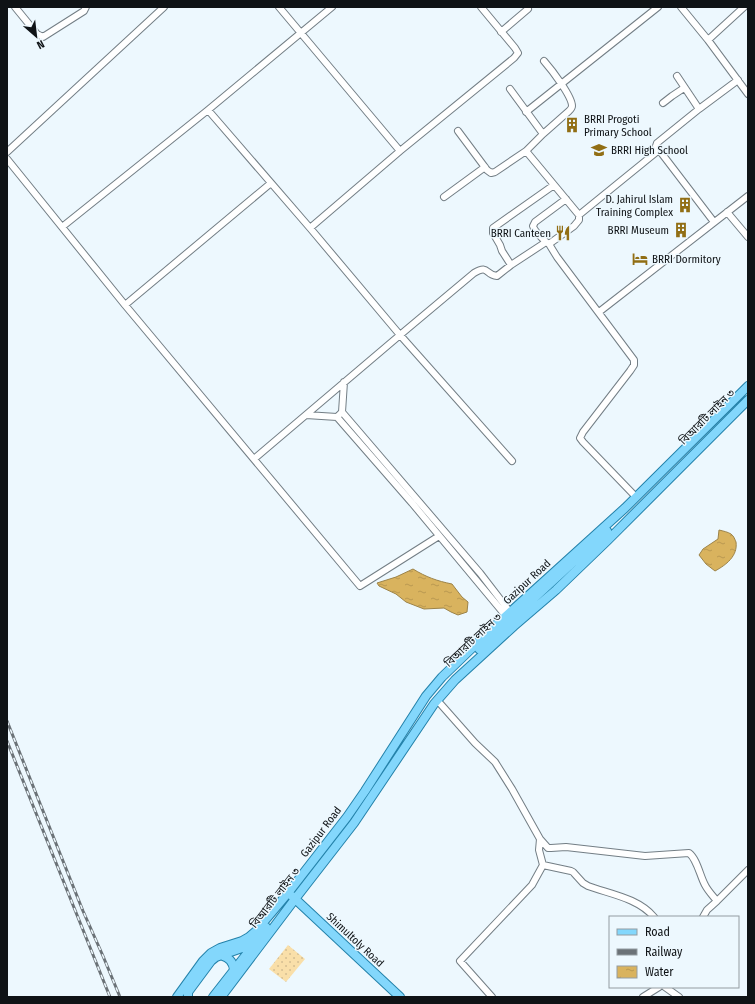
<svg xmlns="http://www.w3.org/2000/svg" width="755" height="1004" viewBox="0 0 755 1004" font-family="'Fira Sans Condensed','Noto Sans Bengali',sans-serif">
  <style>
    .park { fill: url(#park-dots) }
    .water { fill: url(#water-ripples); stroke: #9c8348 }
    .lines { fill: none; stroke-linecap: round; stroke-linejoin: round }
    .minor-casing { stroke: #737e85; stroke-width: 8 }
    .major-casing { stroke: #2482aa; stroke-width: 10 }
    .minor { stroke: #fff; stroke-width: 6 }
    .major { stroke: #83d7fc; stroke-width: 8 }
    .rail-casing { stroke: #6b7277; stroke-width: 3 }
    .rail { stroke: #edf8fe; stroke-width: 1.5; stroke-dasharray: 4.5; stroke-linecap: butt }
    .labels { text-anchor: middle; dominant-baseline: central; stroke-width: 3; stroke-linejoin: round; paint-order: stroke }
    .poi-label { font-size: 11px; fill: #0f1316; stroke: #edf8fe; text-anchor: start }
    .street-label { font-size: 11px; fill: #0f1316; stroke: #edf8fe }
  </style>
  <defs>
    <pattern id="park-dots" width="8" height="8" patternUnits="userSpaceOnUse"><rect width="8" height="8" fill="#f9dfa9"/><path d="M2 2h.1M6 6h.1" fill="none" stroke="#d4be91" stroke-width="1.8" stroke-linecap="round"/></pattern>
    <pattern id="water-ripples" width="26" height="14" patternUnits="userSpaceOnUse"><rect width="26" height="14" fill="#d9b35e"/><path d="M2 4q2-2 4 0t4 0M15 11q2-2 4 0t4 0" fill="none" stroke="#b99951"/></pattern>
  </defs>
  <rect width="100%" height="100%" fill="#edf8fe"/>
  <!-- park -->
  <path class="park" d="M288,945l17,14 -19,23 -17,-13z"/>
  <!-- water -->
  <path class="water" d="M719,530c4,1 9,2 12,4 3,2 4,6 5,8 2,14 -10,23 -21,29l-9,-7 -7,-9 4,-6 15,-10z
    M413,569c13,8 24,12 39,15l10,13 6,5 -1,10 -9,3 -7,-3 -7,-4 -20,1 -18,-7 -10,-8 -17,-8 -2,-3 19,-6z"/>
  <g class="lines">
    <defs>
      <path id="minor" d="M15,7l22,27 6,3 41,-26 2,-4
        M279,7l121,144
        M681,7l27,33 40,54
        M501,32l27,-23
        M708,40l36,-33
        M677,76l22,33
        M510,89l33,45
        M663,103l9,-7 12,-8
        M208,110l102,118 90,107 112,126
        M526,112l132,-105
        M458,131l29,39 4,3 4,-1 31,-21 17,-17 26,-23c2,-2 3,-3 3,-5 0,-10 -21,-37 -28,-45
        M526,151l53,64v5l-5,6 -25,18 8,13 77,103v5l-4,6 -47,61 -3,6 3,4 53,55
        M7,152l157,-145
        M7,159l118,146 146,-122
        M444,197l41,-30
        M727,212l21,25
        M579,215l80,-65
        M714,222l-58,-76 1,-3 42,-34 39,-29
        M62,227l146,-117 124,-103
        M310,228l90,-77 114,-93 4,-5 -3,-5 -34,-41
        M546,242c-4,-5 -11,-9 -13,-16l2,-4 31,-23
        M511,265l-9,-14 -2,-6 -7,-12v-5l61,-43
        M125,305l235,281 79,-50
        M599,312l149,-116
        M342,412l138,161 30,39
        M306,415l31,2 5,-5 2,-30
        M337,417l75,86 94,113
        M254,459l146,-124 74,-62c15,-9 11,2 23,3l14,-11 35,-23 3,2
        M437,700l38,43 20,19 17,27 28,50 -1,11 4,15 -11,20 -72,76 32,36
        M540,839l8,9h3l15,-1 79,9 44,-3c8,6 11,23 16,32 3,6 8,11 12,16
        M543,865l28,6 2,1 10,11 5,3c22,8 50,12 66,31
        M703,917l4,-7 10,-9 31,-31
        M665,987l14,10
        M643,997l16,-10"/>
      <path id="major" d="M479,649l128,-118
        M292,896l108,101
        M221,955c8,3 12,6 13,15
        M177,997l26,-36 8,-8 9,-5 22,-7 7,-4 7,-6 32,-38 59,-76 18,-26 61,-95 16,-19 55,-53 128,-116 123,-122
        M188,997v-5l23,-31 5,-4 29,-10 9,-5
        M213,997l36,-46 6,-10 11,-14
        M221,997l74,-98 59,-76 80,-119 21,-24 59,-54 42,-36 52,-50 140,-140"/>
    </defs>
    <!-- minor casing -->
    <use href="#minor" class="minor-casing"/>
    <!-- major casing -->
    <use href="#major" class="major-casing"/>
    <!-- minor -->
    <use href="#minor" class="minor"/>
    <!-- major -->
    <use href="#major" class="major"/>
    <defs>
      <path id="rail" d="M7,721l76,190 20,45 17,41
        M7,741l103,256"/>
    </defs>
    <!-- rail casing -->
    <use href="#rail" class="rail-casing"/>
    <!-- rail -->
    <use href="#rail" class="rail"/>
  </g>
  <!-- icons -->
  <defs>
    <symbol id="building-bare" viewBox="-9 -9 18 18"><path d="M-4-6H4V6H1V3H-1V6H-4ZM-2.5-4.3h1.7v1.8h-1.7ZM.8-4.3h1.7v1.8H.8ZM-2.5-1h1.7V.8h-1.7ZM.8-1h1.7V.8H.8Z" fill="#916e14" stroke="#edf8fe" stroke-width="2.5" paint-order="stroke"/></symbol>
    <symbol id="school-bare" viewBox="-9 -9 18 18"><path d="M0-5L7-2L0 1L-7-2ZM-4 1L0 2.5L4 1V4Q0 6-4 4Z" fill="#916e14" stroke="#edf8fe" stroke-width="2.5" paint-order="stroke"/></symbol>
    <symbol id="restaurant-bare" viewBox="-9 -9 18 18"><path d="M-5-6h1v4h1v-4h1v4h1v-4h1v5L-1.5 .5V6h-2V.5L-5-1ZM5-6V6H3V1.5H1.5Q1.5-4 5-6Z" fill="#916e14" stroke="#edf8fe" stroke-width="2.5" paint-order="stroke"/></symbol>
    <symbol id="hotel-bare" viewBox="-9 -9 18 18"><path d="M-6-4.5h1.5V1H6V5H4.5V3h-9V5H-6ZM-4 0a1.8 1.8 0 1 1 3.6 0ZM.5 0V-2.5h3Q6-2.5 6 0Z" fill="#916e14" stroke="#edf8fe" stroke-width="2.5" paint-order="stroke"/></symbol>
  </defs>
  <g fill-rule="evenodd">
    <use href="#building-bare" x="561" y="114" width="22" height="22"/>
    <use href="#school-bare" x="588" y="139" width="22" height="22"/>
    <use href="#building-bare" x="674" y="194" width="22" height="22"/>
    <use href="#building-bare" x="670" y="219" width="22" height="22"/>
    <use href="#restaurant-bare" x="552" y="222" width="22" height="22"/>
    <use href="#hotel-bare" x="629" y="248" width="22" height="22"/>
  </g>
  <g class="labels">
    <!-- poi labels -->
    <g class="poi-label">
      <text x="584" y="119">BRRI Progoti<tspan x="584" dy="13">Primary School</tspan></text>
      <text x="611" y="150">BRRI High School</text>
      <text x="673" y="199" text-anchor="end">D. Jahirul Islam<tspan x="673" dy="13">Training Complex</tspan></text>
      <text x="669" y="230" text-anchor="end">BRRI Museum</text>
      <text x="551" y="233" text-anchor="end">BRRI Canteen</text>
      <text x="652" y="259">BRRI Dormitory</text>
    </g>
    <!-- street labels -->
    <g class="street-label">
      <text transform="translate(707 417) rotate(-45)">বিআরটি লাইন ৩</text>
      <text transform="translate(527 582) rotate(-43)">Gazipur Road</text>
      <text transform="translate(473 640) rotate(-43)">বিআরটি লাইন ৩</text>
      <text transform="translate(321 832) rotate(-53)">Gazipur Road</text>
      <text transform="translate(275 898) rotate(-52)">বিআরটি লাইন ৩</text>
      <text transform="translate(355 940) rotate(43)">Shimultoly Road</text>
    </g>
  </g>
  <!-- border -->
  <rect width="755" height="1004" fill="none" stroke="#0f1316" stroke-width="16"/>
  <!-- legend -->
  <rect x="609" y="916" width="130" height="72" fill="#edf8fe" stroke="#949ca1"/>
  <rect x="617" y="929" width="20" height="6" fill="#83d7fc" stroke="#949ca1"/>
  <text x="645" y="936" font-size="12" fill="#0f1316">Road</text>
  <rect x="617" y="949" width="20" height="6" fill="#6b7277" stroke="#949ca1"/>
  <text x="645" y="956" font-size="12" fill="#0f1316">Railway</text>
  <rect x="617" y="966" width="20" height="12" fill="url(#water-ripples)" stroke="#949ca1"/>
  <text x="645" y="976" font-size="12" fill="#0f1316">Water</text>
  <!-- north arrow -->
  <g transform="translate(36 36) rotate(152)" stroke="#edf8fe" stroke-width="3" paint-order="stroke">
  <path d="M0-3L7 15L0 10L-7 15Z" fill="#0f1316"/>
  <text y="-6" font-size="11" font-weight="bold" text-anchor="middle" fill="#0f1316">N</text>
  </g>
</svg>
